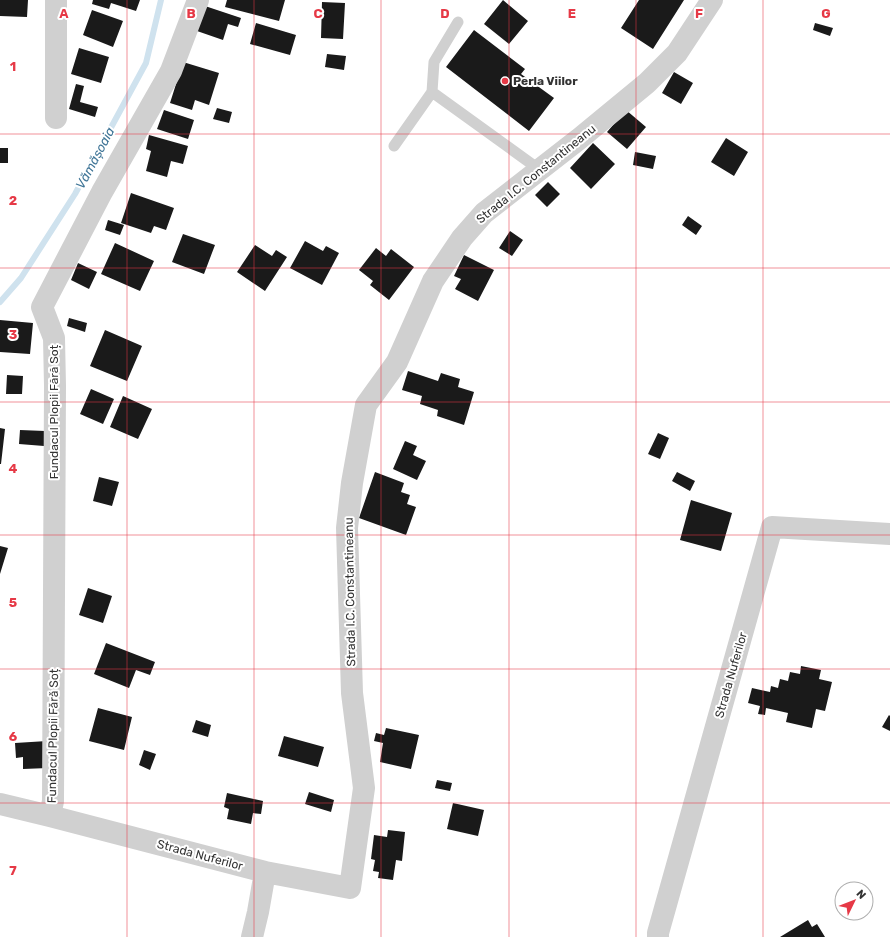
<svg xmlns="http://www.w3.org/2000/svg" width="890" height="937" viewBox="0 0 890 937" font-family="Rubik,sans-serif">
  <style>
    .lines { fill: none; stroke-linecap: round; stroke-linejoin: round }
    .stream { stroke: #cfe2ee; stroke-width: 6 }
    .building { fill: #1a1a1a }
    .service { stroke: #d0d0d0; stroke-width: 11 }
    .minor { stroke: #d0d0d0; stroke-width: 22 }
    .grid { fill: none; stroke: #e63946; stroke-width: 1; stroke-opacity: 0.55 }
    .poi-dot { fill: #e63946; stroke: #fff; stroke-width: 1.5 }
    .labels { text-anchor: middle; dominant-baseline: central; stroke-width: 4; stroke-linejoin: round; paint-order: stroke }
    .poi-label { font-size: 12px; font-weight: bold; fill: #333; stroke: #fff; text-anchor: start }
    .street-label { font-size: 12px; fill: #333; stroke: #fff }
    .water-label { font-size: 13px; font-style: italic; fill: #3f7597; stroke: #fff }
    .grid-label { font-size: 13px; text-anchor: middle; font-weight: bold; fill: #e63946; stroke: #fff; stroke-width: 4; stroke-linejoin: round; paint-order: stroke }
  </style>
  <rect width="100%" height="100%" fill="#fff"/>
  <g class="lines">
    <!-- stream -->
    <path class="stream" d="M0,302l21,-24 54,-84 71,-131 15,-63"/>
  </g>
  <!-- building -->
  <path class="building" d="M0,0h28l-1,17 -27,-1z
    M93,0h47l-4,11 -25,-8 -2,6 -17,-5z
    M227,0h58l-6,21 -54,-14z
    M503,0l25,21 -19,23 -25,-20z
    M639,0h45l-31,49 -32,-21z
    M322,2l23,1 -2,36 -22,-1z
    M205,6l36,12 -3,9 -10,-3 -5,16 -26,-9z
    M92,10l31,11 -10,26 -30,-12z
    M256,23l40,12 -6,20 -40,-11z
    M815,23l18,5 -3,8 -17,-6z
    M474,30l51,39 -4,5 33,24 -25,33 -83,-64z
    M79,48l30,9 -8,26 -30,-9z
    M327,54l19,2 -2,14 -19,-3z
    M183,62l36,11 -10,32 -14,-5 -3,10 -22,-7z
    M674,72l19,11 -12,21 -19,-11z
    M76,84l8,2 -4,16 18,5 -3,10 -26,-8z
    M217,108l15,4 -3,11 -16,-4z
    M164,110l30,10 -6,19 -31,-10z
    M626,110l20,17 -19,22 -20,-17z
    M149,135l39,11 -5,18 -12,-3 -4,16 -21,-6 5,-20 -5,-2z
    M726,138l22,14 -14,24 -23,-14z
    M593,143l22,21 -24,25 -21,-21z
    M0,148h8v15h-8z
    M635,152l21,4 -3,13 -20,-4z
    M548,182l12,12 -13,13 -12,-12z
    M131,193l43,15 -8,22 -12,-4 -3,7 -30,-10z
    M688,216l14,10 -6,9 -14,-10z
    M108,220l16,5 -4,10 -15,-5z
    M510,231l13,9 -11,16 -13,-8z
    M183,234l32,11 -11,29 -32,-12z
    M305,241l18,10 3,-5 13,7 -17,32 -32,-17z
    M115,243l39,18 -14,30 -39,-17z
    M255,245l17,11 4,-6 11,7 -22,34 -28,-19z
    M376,248l10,8 5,-7 23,18 -25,33 -19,-15 3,-4 -14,-11z
    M464,255l30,15 -16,31 -23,-12 6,-10 -7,-3z
    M78,263l19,9 -8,17 -18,-9z
    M69,318l18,5 -2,9 -18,-6z
    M0,320l33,3 -3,31 -30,-2z
    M105,330l37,16 -15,35 -37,-15z
    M408,371l30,10 3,-8 19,6 -2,8 16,5 -10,33 -27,-9 1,-6 -18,-6 2,-8 -20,-6z
    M7,375l16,1 -1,18h-16z
    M91,389l23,10 -11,25 -23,-10z
    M123,396l29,13 -14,30 -28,-12z
    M0,428l5,1 -4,35h-1z
    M20,430l25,1 -1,15 -25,-2z
    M658,433l11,5 -9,21 -12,-5z
    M405,441l12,5 -4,9 13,6 -9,19 -24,-11z
    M375,472l29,11 -3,9 9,3 -3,9 9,3 -10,28 -47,-17z
    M677,472l18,9 -5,10 -18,-10z
    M99,477l20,5 -7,24 -19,-5z
    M691,500l41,13 -11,38 -41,-11z
    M0,546l8,2 -8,26z
    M88,588l24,8 -9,27 -24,-8z
    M106,643l49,19 -5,13 -14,-5 -7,18 -35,-14z
    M801,666l20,4 -2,9 13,3 -7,29 -9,-2 -4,19 -26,-6 2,-9 -22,-5 -1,7 -7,-1 2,-8 -12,-3 4,-15 18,4 1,-6 7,2 2,-9 8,2 2,-9 10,2z
    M98,708l34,9 -8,33 -35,-9z
    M889,715l1,1v15l-8,-4z
    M196,720l15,5 -3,12 -16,-5z
    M386,728l33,7 -8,34 -31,-7 3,-19 -9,-2 2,-8 8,2z
    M284,736l40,11 -6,20 -40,-11z
    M47,741l1,27 -25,1v-12l-7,1 -1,-15z
    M144,750l12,4 -6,16 -11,-5z
    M437,780l15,3 -2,8 -15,-3z
    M309,792l25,8 -3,12 -26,-8z
    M227,793l36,8 -2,13 -8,-1 -2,11 -24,-5 2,-10 -5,-2z
    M453,803l31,7 -6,26 -31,-7z
    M388,830l17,2 -3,29 -6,-1 -3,20 -15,-2 1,-6 -6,-1 2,-11 -4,-1 3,-24 13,2z
    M808,920l4,7 5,-3 8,13h-45z"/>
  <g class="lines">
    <!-- service -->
    <path class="service" d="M458,22l-24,40 -2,30 108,78
      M394,146l38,-54"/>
    <!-- minor -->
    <path class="minor" d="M56,118v-118
      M0,804l50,12 215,56 85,16 14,-100 -12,-95 -5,-165 5,-45 14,-78 31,-43 36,-81 29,-43 22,-25 95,-74 68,-56 30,-30 35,-53
      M50,816l3,-15 2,-415 -1,-48 -12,-31 60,-115 69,-121 27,-71
      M252,937l6,-25 7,-40
      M658,937v-4l114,-406 118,7"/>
  </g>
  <!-- grid -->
  <path class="grid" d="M127,0v937M254,0v937M381,0v937M509,0v937M636,0v937M763,0v937M0,134h890M0,268h890M0,402h890M0,535h890M0,669h890M0,803h890"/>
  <!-- markers -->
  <circle class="poi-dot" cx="505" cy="81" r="4"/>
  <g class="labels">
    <!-- poi labels -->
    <g class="poi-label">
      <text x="513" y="81">Perla Viilor</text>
    </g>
    <!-- street labels -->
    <g class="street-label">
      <text transform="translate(536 174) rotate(-39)">Strada I.C. Constantineanu</text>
      <text transform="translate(54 412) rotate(-90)">Fundacul Plopii Fără Soț</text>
      <text transform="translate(350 592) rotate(-91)">Strada I.C. Constantineanu</text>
      <text transform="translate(731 675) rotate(-74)">Strada Nuferilor</text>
      <text transform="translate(53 736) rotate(-89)">Fundacul Plopii Fără Soț</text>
      <text transform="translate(200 855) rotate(15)">Strada Nuferilor</text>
    </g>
    <!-- water labels -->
    <g class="water-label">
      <text transform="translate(95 158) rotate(-62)">Vămășoaia</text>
    </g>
  </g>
  <g class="grid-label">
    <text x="64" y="18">A</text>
    <text x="191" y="18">B</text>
    <text x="318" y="18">C</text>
    <text x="445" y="18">D</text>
    <text x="572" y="18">E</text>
    <text x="699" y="18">F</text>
    <text x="826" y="18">G</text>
    <text x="13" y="71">1</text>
    <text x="13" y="205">2</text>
    <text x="13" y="339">3</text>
    <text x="13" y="473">4</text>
    <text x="13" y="607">5</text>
    <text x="13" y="741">6</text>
    <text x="13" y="875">7</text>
  </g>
  <!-- north arrow -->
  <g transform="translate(854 901) rotate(47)"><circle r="19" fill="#ffffff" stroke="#adadad"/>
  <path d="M0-3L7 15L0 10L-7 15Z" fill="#e63946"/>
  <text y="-6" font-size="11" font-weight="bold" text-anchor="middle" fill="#333333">N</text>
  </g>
</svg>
